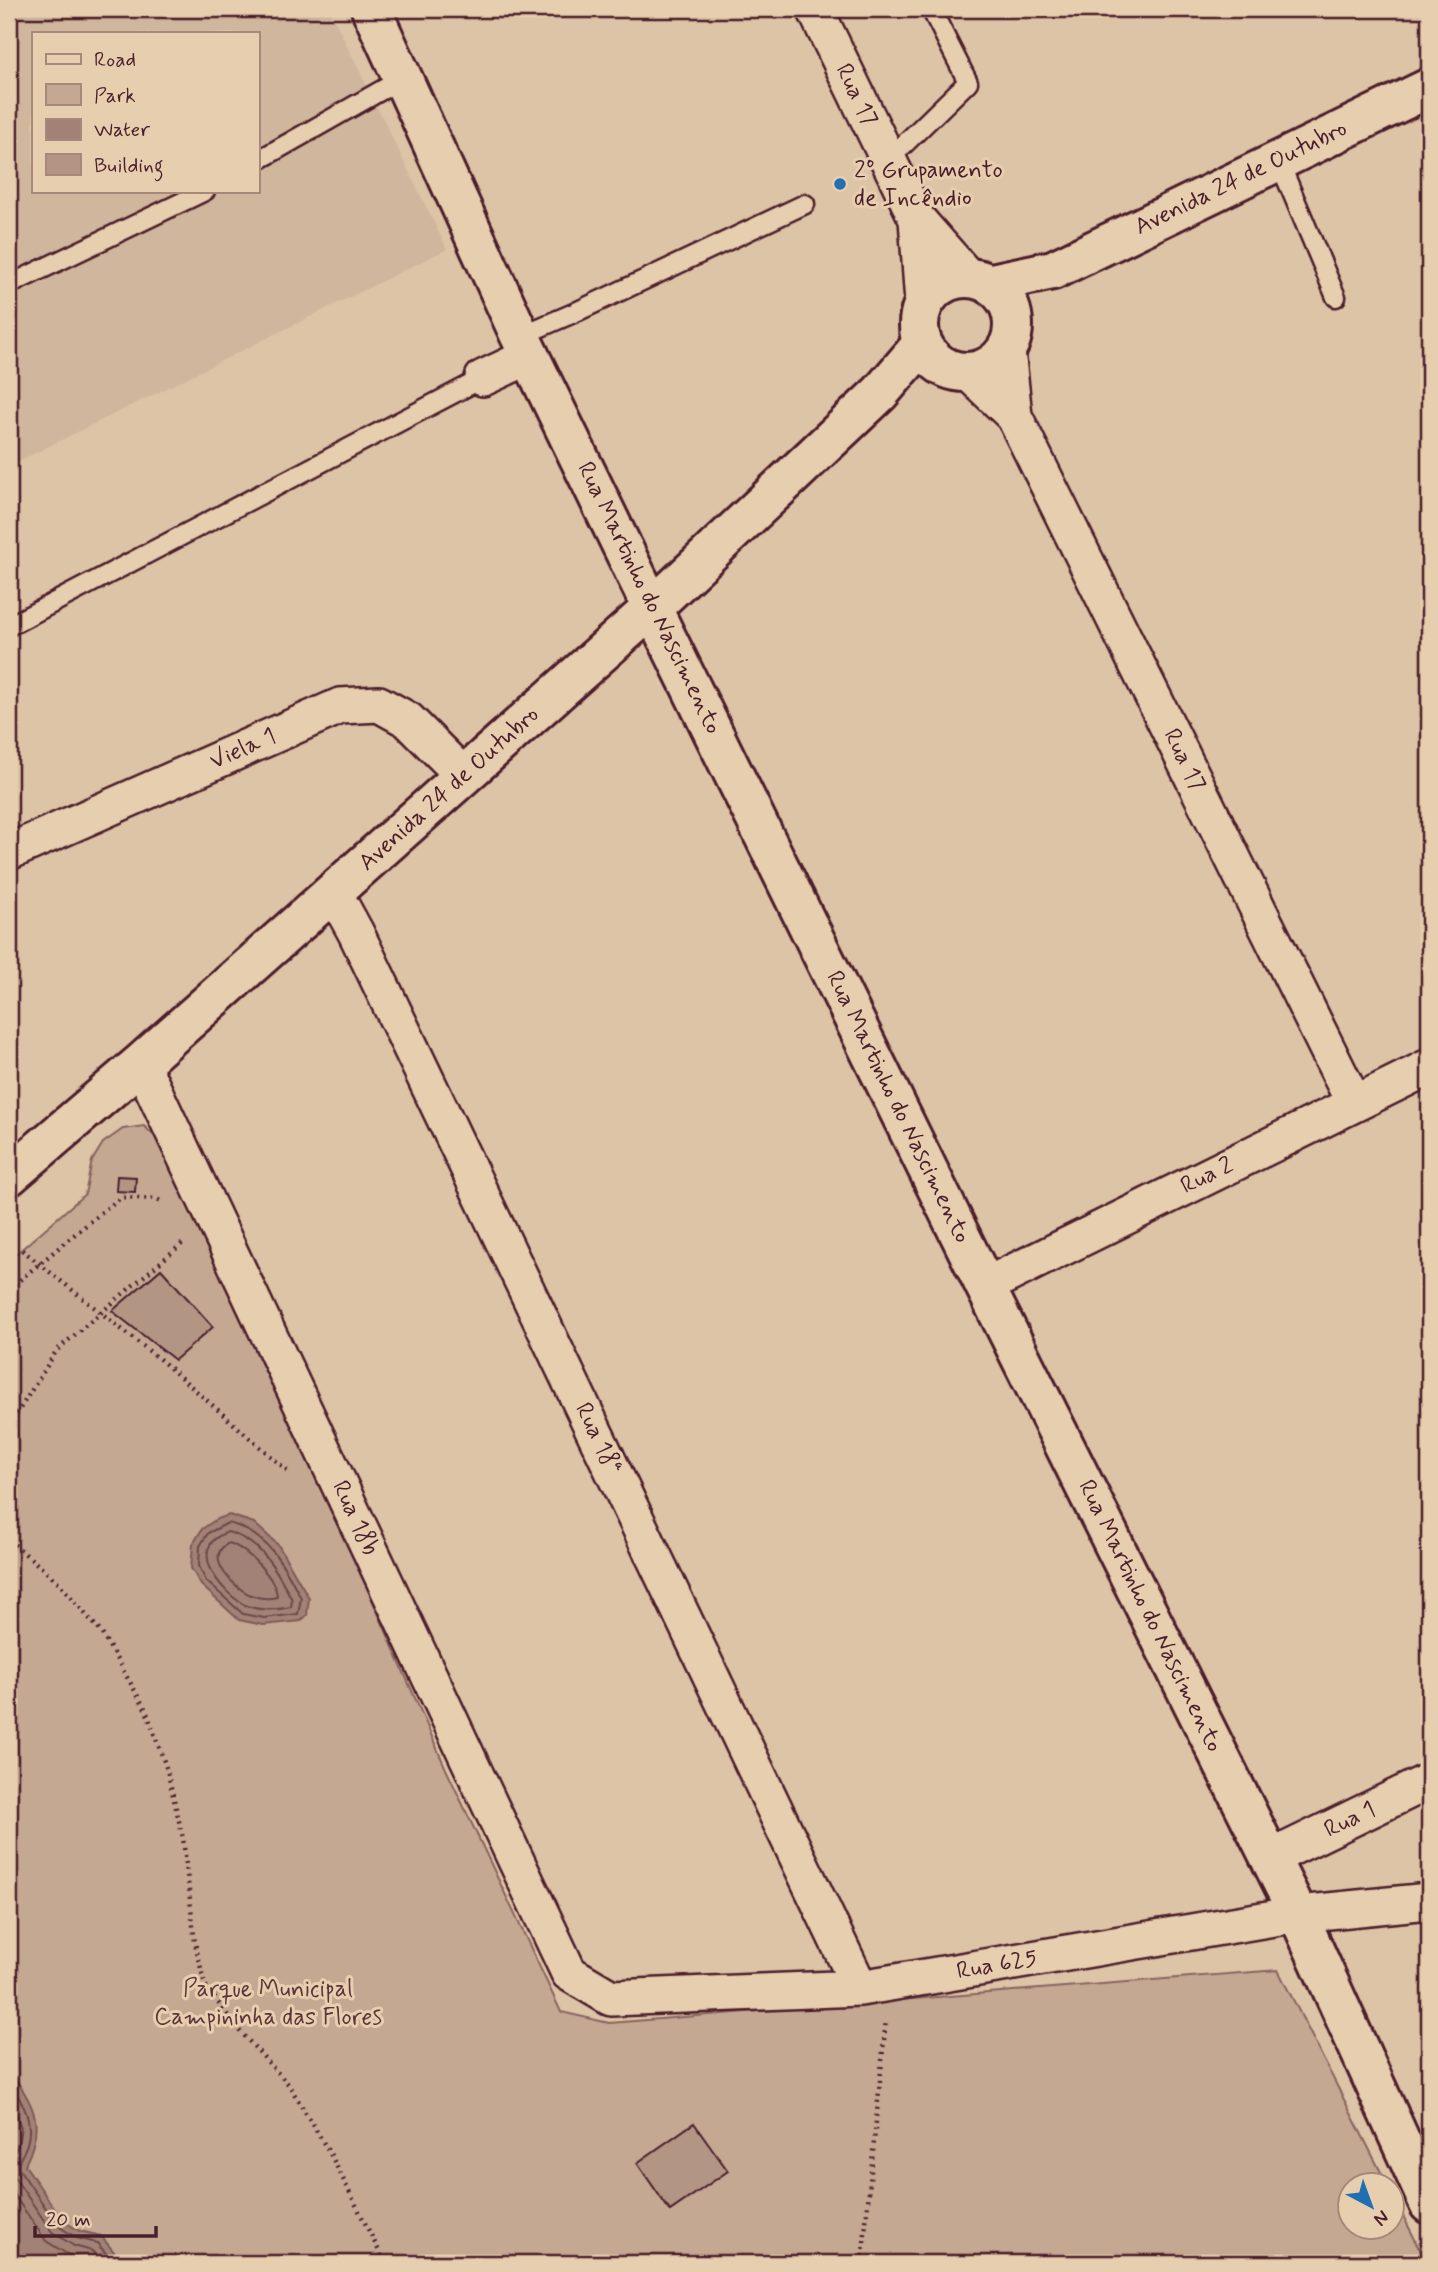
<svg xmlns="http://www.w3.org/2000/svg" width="1438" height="2272" viewBox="0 0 1438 2272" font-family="Mynerve,sans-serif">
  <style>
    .built { fill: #d0b69c; fill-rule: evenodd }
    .green { fill: #c4a892; stroke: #87645e; stroke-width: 2 }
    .water { fill: #a28276; stroke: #7f5a58; stroke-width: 2 }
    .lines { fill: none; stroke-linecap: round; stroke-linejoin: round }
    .shore { stroke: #6d4749; stroke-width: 2 }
    .building { fill: #b39584; stroke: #4a1f2b; stroke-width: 2 }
    .lane-casing { stroke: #4a1f2b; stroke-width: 23 }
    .street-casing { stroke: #4a1f2b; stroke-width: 40 }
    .secondary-casing { stroke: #4a1f2b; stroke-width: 44 }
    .path { stroke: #4a1f2b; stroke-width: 4.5; stroke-dasharray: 2 5; stroke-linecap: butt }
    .lane { stroke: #e6ceaf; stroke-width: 18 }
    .street { stroke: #e6ceaf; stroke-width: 35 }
    .secondary { stroke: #e6ceaf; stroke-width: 38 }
    .poi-dot { fill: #1f6fb2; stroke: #e6ceaf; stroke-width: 2.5 }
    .labels { text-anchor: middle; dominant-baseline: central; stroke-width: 6; stroke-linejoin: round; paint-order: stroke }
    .street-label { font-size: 24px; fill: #4a1f2b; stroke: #e6ceaf }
    .poi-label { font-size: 24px; fill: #4a1f2b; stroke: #e6ceaf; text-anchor: start }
    .park-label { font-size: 24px; fill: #5c343a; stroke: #e6ceaf }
  </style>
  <rect width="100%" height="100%" fill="#ddc4a7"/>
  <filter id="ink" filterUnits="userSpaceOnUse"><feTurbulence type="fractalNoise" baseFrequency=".0143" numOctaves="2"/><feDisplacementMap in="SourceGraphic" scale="14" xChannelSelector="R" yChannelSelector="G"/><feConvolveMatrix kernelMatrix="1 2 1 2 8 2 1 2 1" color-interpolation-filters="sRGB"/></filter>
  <g filter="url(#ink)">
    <!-- built -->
    <path class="built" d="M9,9h320l118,240 -438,217zM33,33h224v158h-224z"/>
    <!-- green -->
    <path class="green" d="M144,1126l17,16 150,325 23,45 112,257 115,243 48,11 669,-53 109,214h-37v42h42l1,-30 34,67h-1418v-1003l76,-66 7,-33 11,-18 20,-14z"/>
    <!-- water -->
    <path class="water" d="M229,1515l25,8 24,22 31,53 -2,17 -6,6 -38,4 -24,-5 -38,-35 -10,-17 2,-24 9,-15 15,-10z
      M9,2069c25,37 37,54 16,96l38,56 17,10 21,5 22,27h-114z"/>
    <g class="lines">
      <!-- shore -->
      <path class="shore" d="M228,1523c39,10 56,41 73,75l-3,16 -34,4 -21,-4 -37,-33 -7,-15 1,-20 8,-13z
        M228,1532c33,9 50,39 64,68l-1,7c-13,3 -31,4 -44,-1 -26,-12 -63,-60 -19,-74z
        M229,1543c18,6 48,36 48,54 -8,2 -15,2 -23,-1 -18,-5 -53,-40 -25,-53z
        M9,2082c14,20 27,42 16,67 -3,8 -8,11 -6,20l39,57 19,12 20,5 17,20
        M9,2097l12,30 -3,18 -9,17 3,12 40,58 22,14 18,5 11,12
        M9,2188l37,53 21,13 19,6 3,3"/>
    </g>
    <!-- building -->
    <path class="building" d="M117,1176l19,1 -1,15 -19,-1z
      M161,1269l52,58 -38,33 -63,-49z
      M694,2123l34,48 -58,40 -33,-48z"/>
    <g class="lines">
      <defs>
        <path id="lane" d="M1278,159l58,138
          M888,160l80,-78 -37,-73
          M257,161l146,-83
          M9,285l196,-94
          M520,336l56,-24 229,-108
          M9,626l474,-248"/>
        <path id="street" d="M815,9l102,210 51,58
          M917,219l6,84
          M1007,350l7,66
          M969,373l45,43 340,687
          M483,378l47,-22
          M9,852l331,-146 39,-2 29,16 56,56
          M333,891l23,42 504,1055
          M141,1063l428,910 42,25 249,-10 438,-74 131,-13
          M985,1286l444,-219
          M1270,1858l159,-77"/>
        <path id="secondary" d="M371,9l149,327 132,272 333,678 313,628 131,290
          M919 325a47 47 0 1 1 94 0a47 47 0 1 1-94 0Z
          M991,283l62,-13 376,-182
          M9,1176l132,-113 511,-455 228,-215 42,-49"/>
      </defs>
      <!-- lane casing -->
      <use href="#lane" class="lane-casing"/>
      <!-- street casing -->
      <use href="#street" class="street-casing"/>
      <!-- secondary casing -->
      <use href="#secondary" class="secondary-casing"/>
      <!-- path -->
      <path class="path" d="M22,1250l141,112 126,110
        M9,1289l94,-78 19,-14 34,2 7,3
        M9,1426l48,-76 126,-107
        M9,1540l49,42 43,50 45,78 21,60 16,68 12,105 10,42 32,43 52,57 43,72 53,106
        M862,2263l24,-243"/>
      <!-- lane -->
      <use href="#lane" class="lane"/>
      <!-- street -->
      <use href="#street" class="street"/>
      <!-- secondary -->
      <use href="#secondary" class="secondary"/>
    </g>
  </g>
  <!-- markers -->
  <circle class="poi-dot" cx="840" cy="184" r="7"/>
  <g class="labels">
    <!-- street labels -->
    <g class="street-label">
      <text transform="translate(856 95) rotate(64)">Rua 17</text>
      <text transform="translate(1241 178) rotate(-26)">Avenida 24 de Outubro</text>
      <text transform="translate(649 598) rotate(64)">Rua Martinho do Nascimento</text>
      <text transform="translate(243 749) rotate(-24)">Viela 1</text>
      <text transform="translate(1184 760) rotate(64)">Rua 17</text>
      <text transform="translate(449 789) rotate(-42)">Avenida 24 de Outubro</text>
      <text transform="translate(898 1107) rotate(64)">Rua Martinho do Nascimento</text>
      <text transform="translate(1207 1176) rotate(-26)">Rua 2</text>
      <text transform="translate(598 1439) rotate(64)">Rua 18ª</text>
      <text transform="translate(355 1518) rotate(65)">Rua 18b</text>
      <text transform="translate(1150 1616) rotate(64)">Rua Martinho do Nascimento</text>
      <text transform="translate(1350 1820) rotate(-26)">Rua 1</text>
      <text transform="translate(997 1965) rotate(-10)">Rua 625</text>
    </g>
    <!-- poi labels -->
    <g class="poi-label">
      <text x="854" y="170">2º Grupamento<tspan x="854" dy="28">de Incêndio</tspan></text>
    </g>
    <!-- park labels -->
    <g class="park-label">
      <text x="268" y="1989">Parque Municipal<tspan x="268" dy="28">Campininha das Flores</tspan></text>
    </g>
  </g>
  <!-- margin -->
  <rect width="1438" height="2272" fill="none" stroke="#e6ceaf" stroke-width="35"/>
  <rect x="18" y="18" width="1403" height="2237" fill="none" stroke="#4a1f2b" stroke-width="2.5" filter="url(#ink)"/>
  <!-- legend -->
  <rect x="32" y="32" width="228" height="161" fill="#e6ceaf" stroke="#a8887a" stroke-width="2"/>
  <rect x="46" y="54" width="35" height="10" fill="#e6ceaf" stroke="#a8887a" stroke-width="2"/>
  <text x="94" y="66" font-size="21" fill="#4a1f2b">Road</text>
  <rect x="46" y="84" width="35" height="21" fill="#c4a892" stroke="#a8887a" stroke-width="2"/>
  <text x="94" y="102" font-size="21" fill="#4a1f2b">Park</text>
  <rect x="46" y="119" width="35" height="21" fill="#a28276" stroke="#a8887a" stroke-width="2"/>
  <text x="94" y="136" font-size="21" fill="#4a1f2b">Water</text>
  <rect x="46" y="154" width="35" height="21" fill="#b39584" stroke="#a8887a" stroke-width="2"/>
  <text x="94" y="172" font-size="21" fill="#4a1f2b">Building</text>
  <!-- north arrow -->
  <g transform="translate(1371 2206) rotate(139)"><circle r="33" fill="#e6ceaf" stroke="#a8887a" stroke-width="2"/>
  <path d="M0-5L12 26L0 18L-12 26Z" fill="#1f6fb2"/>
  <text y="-10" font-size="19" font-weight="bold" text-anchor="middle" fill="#4a1f2b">N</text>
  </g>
  <!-- scale -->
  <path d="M35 2226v10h121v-10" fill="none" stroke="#4a1f2b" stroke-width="3.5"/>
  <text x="46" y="2226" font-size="21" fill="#4a1f2b" stroke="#e6ceaf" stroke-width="5" paint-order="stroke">20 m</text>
</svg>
